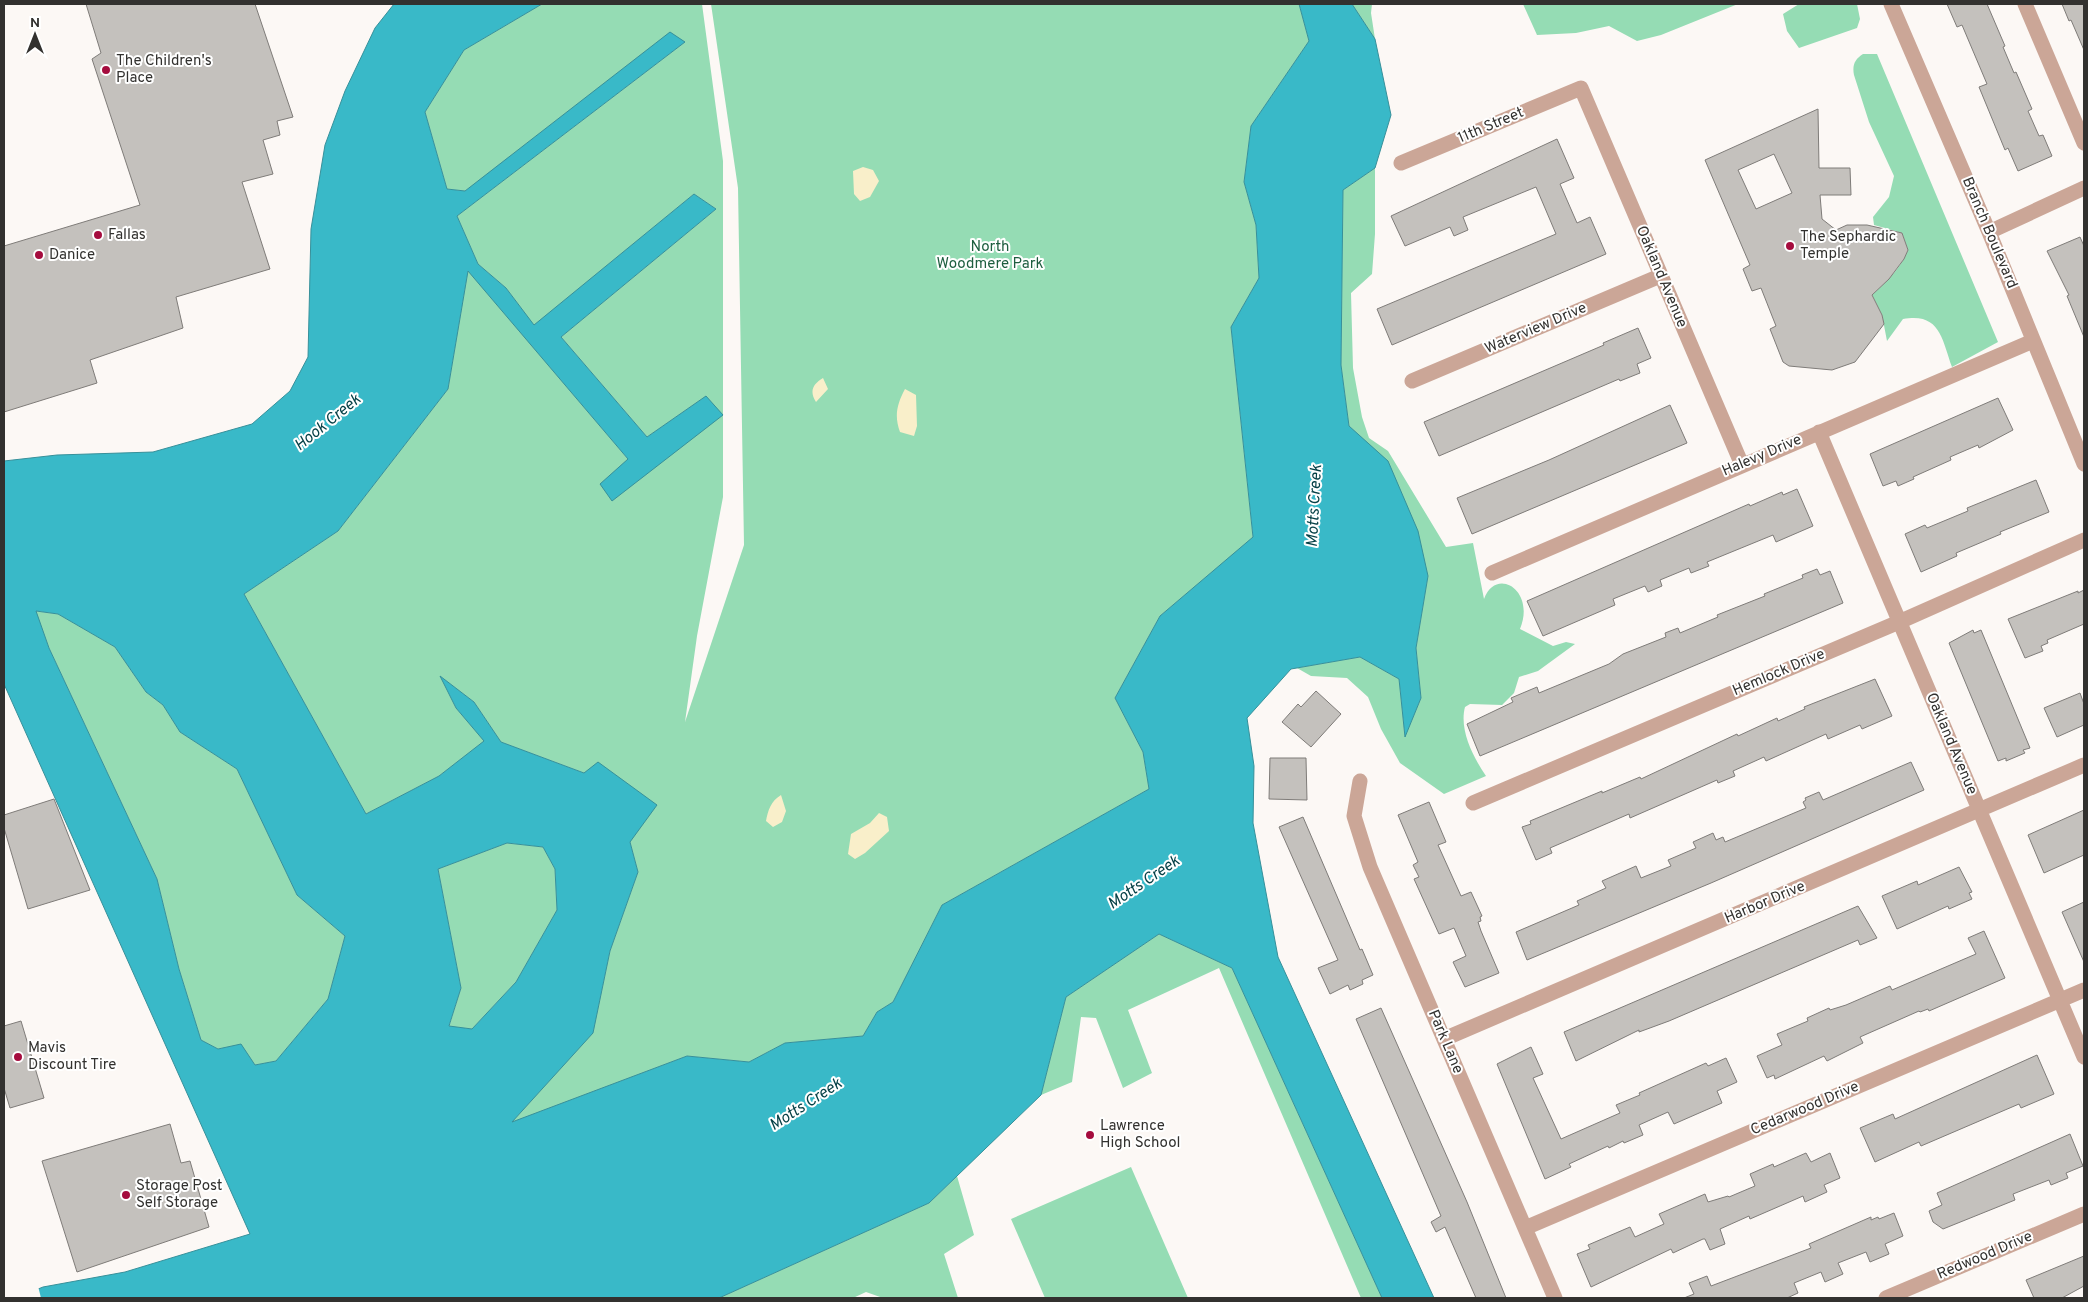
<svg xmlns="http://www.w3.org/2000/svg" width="2088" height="1302" viewBox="0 0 2088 1302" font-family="Overpass,sans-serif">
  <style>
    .green { fill: #95dcb4 }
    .sand { fill: #f9efca }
    .water { fill: #39b9c8; stroke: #37909a; fill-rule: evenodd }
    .pier { fill: #fcf8f5 }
    .building { fill: #c4c1bd; stroke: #7f7c79; fill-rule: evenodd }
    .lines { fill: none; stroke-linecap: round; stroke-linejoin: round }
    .minor { stroke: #cba697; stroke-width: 15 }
    .poi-dot { fill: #a50c3e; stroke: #fff; stroke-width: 2 }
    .labels { text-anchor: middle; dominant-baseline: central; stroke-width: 4; stroke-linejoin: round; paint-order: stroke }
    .poi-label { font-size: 15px; fill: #32312f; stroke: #fff; text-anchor: start }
    .street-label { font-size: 15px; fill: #32312f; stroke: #fff }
    .park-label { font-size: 15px; fill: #1d5e3f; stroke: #fff }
    .water-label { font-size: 16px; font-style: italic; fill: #064147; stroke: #fff }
  </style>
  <rect width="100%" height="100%" fill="#fcf8f5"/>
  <!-- green -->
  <path class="green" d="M542,4h160l21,157v336l-26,139 -12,86 59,-177 -6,-357 -27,-184h588l10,37 -58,85 -7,56 12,43 3,53 -28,49 22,211 -93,78 -45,82 28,54 6,37 -207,116 -49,97 -16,10 -14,24 -78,7 -36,19 -62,-6 -176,67 82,-91 17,-81 28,-79 -8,-30 -46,-69 -83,-31 -27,-40 -33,-25 15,31 29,33 -46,35 -73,38 -122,-220 94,-63 110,-142 20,-119 160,189 77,-62 -58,40 -86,-100 155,-128 -22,-15 -160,132 -28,-38 -28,-24 -21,-48 228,-174 -220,149 -18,-2 -22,-77 39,-62z
    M1352,4h20l-1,9 4,26z
    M1523,4h215l-77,31 -24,6 -28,-15 -33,7 -39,2z
    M1799,4h58l3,15 -3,9 -58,20 -12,-17 -4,-17z
    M1863,54h14l121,288 -46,25c-10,-28 -12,-55 -49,-48l-16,22 -5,-26 -10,-20c14,-13 29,-27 36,-45l-6,-17 -28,-8 -1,-8 16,-20 5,-21 -25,-54 -15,-47c-2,-10 1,-16 9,-21z
    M1375,168v66l-3,40 -21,19 2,75 9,49 7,21 19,13 58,96 27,-4 11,56c12,-33 52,-9 36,30l33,17 13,-4 9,2 -37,27 -19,6 -5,16 -12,12 -32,-1 -5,3c-6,23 8,50 21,69l-42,18 -44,-31 -19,-34 -13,-32 -21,-19 -36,-2 -14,-8 63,-11 39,22 6,57 16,-38 -5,-50 12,-72 -79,-150 -8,-61 2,-175z
    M35,611l23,3 57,33 31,45 17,13 17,27 57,37 60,126 48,41 -17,63 -52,62 -21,4 -14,-20 -23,4 -17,-9 -22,-71 -22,-90 -108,-231z
    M507,843l36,4 12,22 2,41 -41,72 -44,47 -23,-2 12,-39 -23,-119z
    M1159,934l73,34 150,330h-21l-142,-330 -91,42 24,63 -29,15 -27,-70 -15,-1 -9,65 -31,13 25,-98z
    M1131,1167l57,131h-143l-34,-79z
    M957,1176l17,59 -30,19 14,44h-75l-17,-6 -13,6h-134l210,-95z"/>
  <!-- sand -->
  <path class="sand" d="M863,167l10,3 6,11 -9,16 -10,4 -6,-7 -1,-23z
    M823,378l5,11 -12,13c-7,-11 -3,-18 7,-24z
    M905,389l11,6 1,31 -3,10 -14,-4c-6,-16 -3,-28 5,-43z
    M781,795l5,16 -4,11 -9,5 -7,-6c2,-11 5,-20 15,-26z
    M879,813l8,4 2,14 -24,22 -10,6 -7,-5 3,-20 19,-11z"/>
  <!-- water -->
  <path class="water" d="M394,4h148l-78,46 -39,62 22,77 18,2 205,-159 15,10 -228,174 21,48 28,24 28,37 160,-131 22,15 -155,128 86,100 59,-41 17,19 -111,86 -12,-17 28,-25 -160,-188 -20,118 -110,142 -94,63 122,220 73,-38 45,-35 -28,-33 -16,-32 34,26 27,40 83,31 14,-11 59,43 -27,37 8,30 -28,79 -17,82 -81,89 175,-66 62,6 36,-19 78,-7 14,-24 16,-10 49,-97 207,-116 -6,-37 -28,-54 45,-82 93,-79 -22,-210 28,-49 -3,-53 -12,-43 7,-56 58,-85 -10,-37h53l23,35 16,76 -16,53 -32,22 -2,175 8,61 39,35 30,70 10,45 -12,72 5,50 -16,39 -6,-58 -39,-22 -69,12 -44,49 7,48 -1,57 25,134 156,341h-52l-150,-330 -73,-34 -93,63 -25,98 -112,108 -210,95h-703l27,-11 82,-15 125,-38 -246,-550v-223l53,-6 96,-3 99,-28 38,-33 18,-34 3,-128 14,-84 20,-54 30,-63zM36,611l22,3 57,33 31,45 17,13 17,27 57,37 60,126 48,41 -17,63 -52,62 -21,4 -14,-21 -23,5 -17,-9 -22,-71 -22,-90 -108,-231zM507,843l36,4 12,22 2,41 -41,72 -44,47 -23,-3 12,-38 -23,-119z"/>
  <!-- pier -->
  <path class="pier" d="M38,1286l3,12h-27l1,-2z"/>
  <!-- building -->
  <path class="building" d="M86,4h169l38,113 -16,4 3,14 -17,5 10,34 -31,8 28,87 -94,28 7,31 -93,32 7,23 -93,29v-166l136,-41 -48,-146 9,-6z
    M1947,4h40l18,42 -2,1 11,26 2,-1 16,37 -4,2 11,25 4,-1 9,21 -34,15 -10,-23 -3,2 -26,-63 8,-3 -25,-59 -5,2z
    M2062,4h22v46l-13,-30 -2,1z
    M1818,109l1,59h31l1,27h-31l2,24 14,11 11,-5h20l35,8 6,17 -4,9 -15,20 -17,16 10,20 2,9 -29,38 -23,8 -43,-4 -6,-4 -13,-33 6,-3 -15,-38 -9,3 -9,-22 7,-4 -45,-105zM1774,154l18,39 -36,16 -18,-39z
    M1557,139l17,39 -14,6 17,39 13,-6 16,37 -214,91 -15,-36 179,-75 -20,-47 -73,30 5,13 -14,6 -4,-9 -45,19 -14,-30z
    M2080,237l4,9v91l-17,-41 2,-1 -22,-44z
    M1638,328l13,30 -14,6 3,9 -20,8 -1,-2 -180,77 -15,-34 180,-77 -1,-2z
    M1998,398l15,32 -34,18 -1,-3 -28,12 1,3 -38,17 1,2 -16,7 -2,-5 -13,5 -13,-32z
    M1670,405l17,38 -215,91 -15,-36 92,-38z
    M2036,480l13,32 -49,20 1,2 -45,19 1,3 -36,16 -16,-38 20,-9 2,3 41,-17 -1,-3z
    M1797,489l16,37 -37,16 -3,-7 -66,27 2,4 -18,7 -2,-5 -29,12 2,6 -14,6 -3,-6 -32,13 2,6 -72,31 -16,-35 222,-97 1,2 32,-14 1,3z
    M1817,569l3,6 10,-4 13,32 -363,153 -13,-32 46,-22 -2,-4 26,-11 2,6 70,-29 14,-10 43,-17 -1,-4 13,-5 2,5 38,-16 -1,-2 48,-19 -1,-2 39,-16 -1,-3z
    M2084,590v34l-37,16 1,3 -7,3 2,5 -18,7 -17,-39 70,-28v2z
    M1973,630l1,3 7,-3 49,118 -7,2 2,3 -19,8v-3l-8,3 -49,-118z
    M1875,679l17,37 -30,13 -2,-4 -32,14 -2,-5 -60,27 -2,-4 -31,14 2,5 -17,7 -1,-3 -87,38 -1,-4 -79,34 2,5 -16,7 -14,-33 9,-3 -1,-3 72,-30v2l38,-16 1,2 96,-45 1,2 39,-18 1,3 27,-12 -1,-2z
    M1316,691l25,23 -30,33 -29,-25 16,-18 3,3z
    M2080,693l4,11v21l-27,12 -13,-29z
    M1270,758h36l1,42 -38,-1z
    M1911,762l13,28 -213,93 -184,77 -11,-28 63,-27 -2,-4 29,-13 -4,-7 34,-15 5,12 30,-12 -3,-6 28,-12 -3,-6 20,-9 3,7 7,-3 2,5 81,-34 -3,-6 3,-2 -1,-2 14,-6 4,8z
    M54,799l36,91 -62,19 -24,-81v-13z
    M1429,802l17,40 -8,3 23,51 10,-4 11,24 -2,1 1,4 -3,1 3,9 18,42 -34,14 -12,-25 13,-6 -12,-28 -15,6 -25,-55 5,-2 -6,-12 5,-3 -20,-47z
    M2084,810v45l-40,18 -16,-38z
    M1303,817l57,133 2,-1 11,26 -11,5 1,4 -13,6 -2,-5 -18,9 -12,-26 20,-8 -59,-133z
    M1959,867l13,25 -3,1 3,6 -23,10 -1,-3 -51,23 -15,-33 35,-15 1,4z
    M2084,902v60l-22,-50z
    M1858,906l19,32 -17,7 -2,-5 -189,81 -30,11v-2l-63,31 -12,-29z
    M1984,931l21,47 -76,33 -1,-2 -8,3 -1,-1 -59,26 3,6 -36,18 -3,-5 -49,23 -1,-4 -7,3 -10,-22 25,-11 -5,-11 31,-13 -1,-3 22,-10 1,2 16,-5 44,-19 2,4 84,-36 -8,-16z
    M1381,1008l86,194 39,96h-30l-31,-71 -9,5 -5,-10 10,-6 -85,-197z
    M21,1021l23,77 -34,10 -6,-20v-62z
    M1531,1047l12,27 -10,4 28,61 59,-26 -4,-8 24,-10 -1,-2 67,-30 2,3 18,-8 11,24 -20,9 5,12 -48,21 -6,-12 -29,13 4,10 -19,8 -1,-2 -14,7 -1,-2 -39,18 2,3 -26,12 -48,-115z
    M2037,1055l17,39 -33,14 -2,-4 -98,42 -2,-4 -44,20 -15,-34 33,-14 2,5z
    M170,1124l11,39 9,-2 19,66 -132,45 -35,-111z
    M2070,1134l13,32 -17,7 2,5 -17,7 -2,-5 -36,14 2,6 -72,29 -10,-7 -4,-11 13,-6 -5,-12z
    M1806,1153l5,9 19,-9 10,25 -16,7 3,7 -22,10 -2,-6 -53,23 -1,-3 -29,13 5,15 -15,6 -5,-11h-2l-30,14 -2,-4 -80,38 -14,-33 13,-5 -2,-4 42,-18 5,10 29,-13 -5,-10 46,-20 3,8 20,-6 1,1 26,-11 -5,-12 23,-10 1,3z
    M1894,1213l9,23 -18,8 4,10 -19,8 -4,-10 -28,11 5,11 -18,8 -4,-10 -27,11 4,10 -11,5h-103l10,-4 -5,-11 18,-7 4,10 100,-38 -2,-4 62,-27v3l7,-3 1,2z
    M2084,1256v30l-22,12h-28l-8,-18z"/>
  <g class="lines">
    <!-- minor -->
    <path class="minor" d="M1891,4l98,228 95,232
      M2025,4l59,139
      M1401,163l180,-75 161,377
      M1989,232l95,-44
      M1412,381l248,-105
      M1819,432l265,625
      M1492,573l541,-232
      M1360,781l-6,35 16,51 185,431
      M1473,803l426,-181 185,-82
      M1444,1039l640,-274
      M1525,1228l559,-238
      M1886,1298l198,-84"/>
  </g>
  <!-- markers -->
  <g class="poi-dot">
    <circle cx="106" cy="70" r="5"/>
    <circle cx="98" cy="235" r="5"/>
    <circle cx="1790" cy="246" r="5"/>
    <circle cx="39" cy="255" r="5"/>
    <circle cx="18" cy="1057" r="5"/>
    <circle cx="1090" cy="1135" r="5"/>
    <circle cx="126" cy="1195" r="5"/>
  </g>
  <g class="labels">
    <!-- poi labels -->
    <g class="poi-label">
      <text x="116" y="61">The Children's<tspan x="116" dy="17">Place</tspan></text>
      <text x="108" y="235">Fallas</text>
      <text x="1800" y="237">The Sephardic<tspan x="1800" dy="17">Temple</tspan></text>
      <text x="49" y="255">Danice</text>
      <text x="28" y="1048">Mavis<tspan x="28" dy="17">Discount Tire</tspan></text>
      <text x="1100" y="1126">Lawrence<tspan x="1100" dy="17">High School</tspan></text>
      <text x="136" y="1186">Storage Post<tspan x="136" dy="17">Self Storage</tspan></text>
    </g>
    <!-- street labels -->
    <g class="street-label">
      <text transform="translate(1491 126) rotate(-23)">11th Street</text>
      <text transform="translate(1989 233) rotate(67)">Branch Boulevard</text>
      <text transform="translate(1661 277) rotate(67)">Oakland Avenue</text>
      <text transform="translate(1536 329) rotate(-23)">Waterview Drive</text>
      <text transform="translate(1762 456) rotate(-23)">Halevy Drive</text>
      <text transform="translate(1779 673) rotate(-23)">Hemlock Drive</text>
      <text transform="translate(1951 744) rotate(67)">Oakland Avenue</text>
      <text transform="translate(1765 903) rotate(-23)">Harbor Drive</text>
      <text transform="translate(1445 1042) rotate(67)">Park Lane</text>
      <text transform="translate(1805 1109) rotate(-23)">Cedarwood Drive</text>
      <text transform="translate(1985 1256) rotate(-23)">Redwood Drive</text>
    </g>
    <!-- park labels -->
    <g class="park-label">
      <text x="990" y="247">North<tspan x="990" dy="17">Woodmere Park</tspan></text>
    </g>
    <!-- water labels -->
    <g class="water-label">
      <text transform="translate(328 423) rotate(-39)">Hook Creek</text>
      <text transform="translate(1315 506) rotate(-87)">Motts Creek</text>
      <text transform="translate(1144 883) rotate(-34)">Motts Creek</text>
      <text transform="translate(806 1105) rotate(-33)">Motts Creek</text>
    </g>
  </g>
  <!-- border -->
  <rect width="2088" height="1302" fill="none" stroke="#32312f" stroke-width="10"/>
  <!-- north arrow -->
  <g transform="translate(35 35)" stroke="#ffffff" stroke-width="4" paint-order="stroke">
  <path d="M0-4L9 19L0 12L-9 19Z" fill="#32312f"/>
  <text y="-8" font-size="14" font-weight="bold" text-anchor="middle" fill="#32312f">N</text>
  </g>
</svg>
